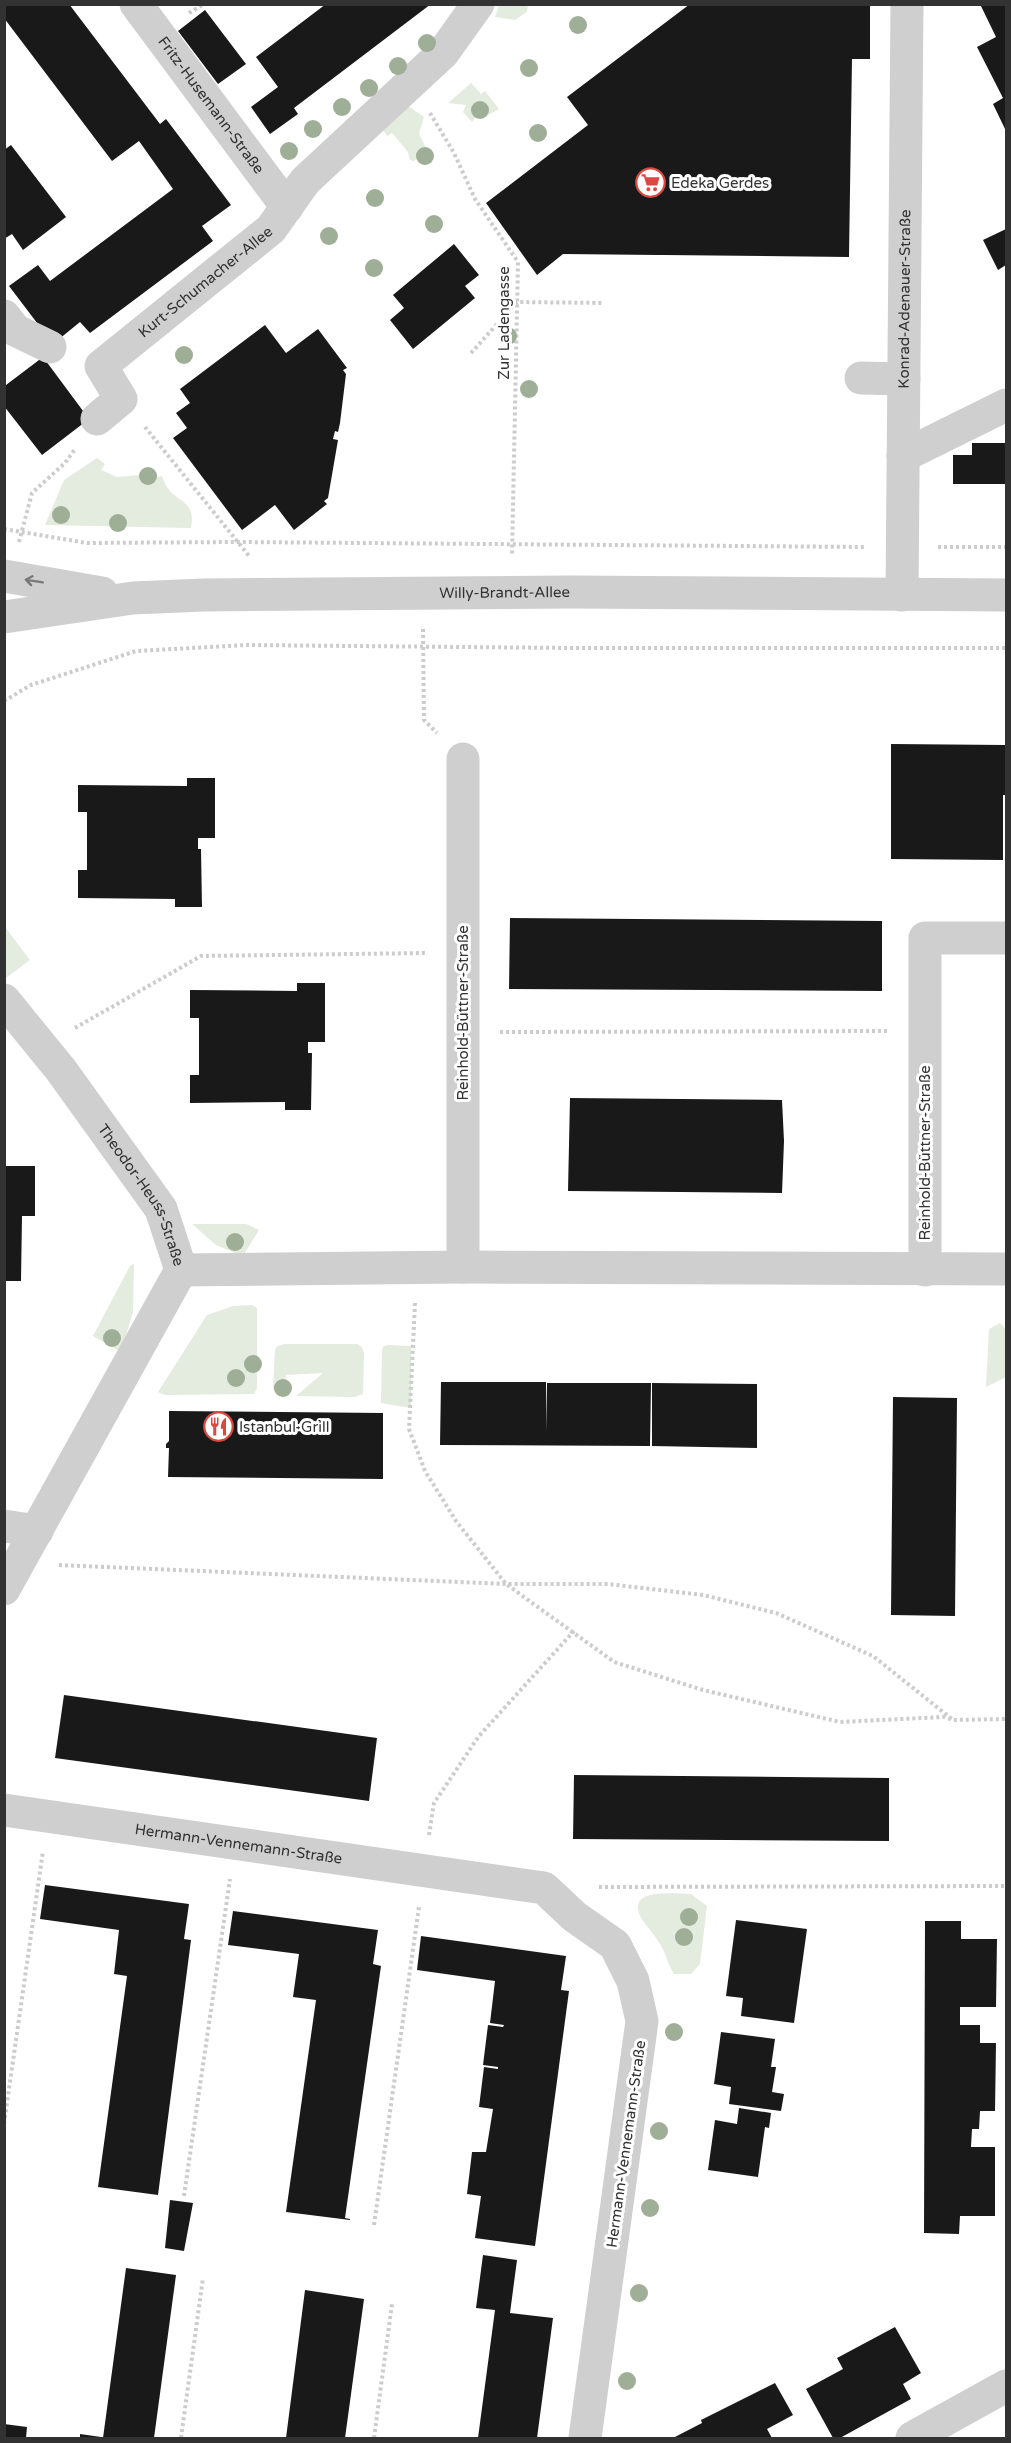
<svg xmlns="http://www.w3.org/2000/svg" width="1011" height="2443" viewBox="0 0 1011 2443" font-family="'Varela Round',sans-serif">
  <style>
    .green { fill: #e4ebdf }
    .building { fill: #191919 }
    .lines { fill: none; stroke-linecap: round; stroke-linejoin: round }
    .path { stroke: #ccc; stroke-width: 4; stroke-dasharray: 3 3; stroke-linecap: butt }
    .minor { stroke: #cfcfcf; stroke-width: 33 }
    .tree { fill: #9fae96 }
    .oneway { stroke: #797979 }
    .labels { text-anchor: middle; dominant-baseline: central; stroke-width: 6; stroke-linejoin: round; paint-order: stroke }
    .street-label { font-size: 15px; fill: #323232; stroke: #fff }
    .poi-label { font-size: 15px; fill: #323232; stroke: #fff; text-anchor: start }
  </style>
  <rect width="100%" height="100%" fill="#fff"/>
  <!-- green -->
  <path class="green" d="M499,5v-1l29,1 -1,7 -12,8 -20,-3z
    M471,83l10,11 4,-3 14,18 -16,9h-8l-3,4 -9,-10 3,-7 -18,-2z
    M408,106l16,11 -5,17 8,16 -13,11 -4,-1 -2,-8 -16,-19 -5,3 -6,-9z
    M97,458l8,6 -4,6 16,7 24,-2 11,3 10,-2c9,30 35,19 29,52l-146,-3 19,-45z
    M5,927l25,33 -24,18 -2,-1z
    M192,1224h54l13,6 -16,26 -27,-11z
    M134,1264l-1,48 -12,40 -28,-16 37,-70z
    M252,1305l5,3v80l-3,6 -89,1 -7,-3 49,-77 26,-9z
    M1000,1323l6,6v48l-20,10 3,-58z
    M284,1344h73l5,3 2,7 -1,40 -9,3 -58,-1 27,-23 -37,2 -2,21 -8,-2 -3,-5 2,-39 1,-3z
    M387,1345l24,1v62l-30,-5 1,-52 1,-4z
    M691,1894l16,12 -7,58 -9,10h-17c-6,-9 -8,-21 -14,-30 -6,-11 -17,-20 -21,-31 -9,-25 37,-19 52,-19z"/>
  <!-- building -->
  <path class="building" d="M4,4h65l91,120 6,-5 65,86 -29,21 11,15 -123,92 -10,-11 -27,22 -44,-58 29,-21 12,16 123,-92 -34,-48 -27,20 -108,-143z
    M326,4h105l-137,104 4,6 -28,20 -19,-27 27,-20 -22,-30z
    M690,4h180v55h-18l-3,198 -286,-3 -26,21 -51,-72 102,-78 -21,-28z
    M980,4h26v127l-13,-27 10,-6 -26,-51 19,-10z
    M205,10l41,54 -28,20 -40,-53z
    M11,145l55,72 -43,33 -11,-16 -8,5v-89z
    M1006,229v36l-8,5 -15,-30z
    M454,244l25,31 -14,11 10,12 -62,51 -23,-29 14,-12 -11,-13z
    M265,325l21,28 32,-24 29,39 -4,2 3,4 -6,49 -2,9 -3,-1 -2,8 5,1 -10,58 -4,3 3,3 -33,26 -19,-25 -33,25 -69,-92 14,-10 -11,-15 14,-10 -10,-14z
    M43,357l46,62 -47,36 -38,-49v-23l2,2z
    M972,443h34v41h-53v-29h19z
    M891,744l115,1v50h-3v65l-112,-1z
    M187,778h28v60h-17v11h3l1,58h-27v-8l-97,-1v-28h9v-58h-9v-27l109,1z
    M510,918l372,3v70l-373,-2z
    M297,983h28v59h-17v11h4l-1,57h-26v-8l-95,1v-28h9v-57h-9v-28l107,1z
    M570,1098l212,2 2,41 -2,52 -214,-2z
    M4,1166h31v50h-13l-1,65h-17z
    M441,1382h105v50l1,-49h104l-1,63 -210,-1z
    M652,1383l105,1v64l-105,-2z
    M893,1397l64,1 -2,218 -64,-1z
    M169,1411l214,2v66l-215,-2 1,-29h-3v-4l3,-3z
    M64,1695l313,43 -8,63 -314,-43z
    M574,1775l315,3v63l-316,-2z
    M45,1885l144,19 -5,35 7,1 -33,255 -60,-8 29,-211 -13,-2 5,-44 -79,-11z
    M233,1911l145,19 -5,34 8,2 -36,252 5,1v1l-64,-8 30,-212 -23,-3 6,-43 -71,-9z
    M736,1920l71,9 -13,94 -53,-7 2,-18 -17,-2z
    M925,1921h36v18h36l-1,68h-36v18h20v18h16l-1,68h-15l-1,18h-7l-1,18h24v69h-35l-1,18 -35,-1z
    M421,1936l145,20 -5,34 8,1 -34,255 -60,-8 6,-42 -14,-2 5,-42h14l7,-43 -14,-2 5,-40 14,2v-2l-15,-2 5,-40 15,2 1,-2 -14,-2 5,-42 -78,-11z
    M721,2032l54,7 -4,28h5l-4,25 12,2 -3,17 -52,-7 2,-17 -17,-3z
    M739,2108l32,5 -2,15 -4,-1 -7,50 -50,-7 7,-50 22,4z
    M170,2200l23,3 -9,48 -19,-3z
    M483,2255l34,5 -7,53 43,5 -16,120h-59l17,-128 -19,-2z
    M126,2268l50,7 -22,163h-51z
    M305,2290l59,9 -19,139h-59z
    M895,2327l26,46 -18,11 8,15 -71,39h-7l-27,-49 37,-20 -6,-11z
    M775,2383l18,32 -26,14 5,9h-99l29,-15 -1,-3z
    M4,2424l23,3 -1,11h-22z
    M80,2434l21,3v1h-21z"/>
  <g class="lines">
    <!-- path -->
    <path class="path" d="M189,13l15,-9
      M430,113l24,40 21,46 43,63 -6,293
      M471,353l46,-51 87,1
      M145,427l104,129
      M4,529l83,14 150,-1 628,5
      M19,542l13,-49 33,-30 10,-14
      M938,547h68
      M423,629l1,91 13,13
      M4,701l27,-16 105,-34 111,-6 322,3h437
      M75,1028l126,-72 225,-3
      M500,1032l388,-1
      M415,1303l-6,126 16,42 31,50 50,63 108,78 89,28 137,32 104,-5 9,3 53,-1
      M59,1565l447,19h102l95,11 73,18 97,43 80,64
      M429,1835l5,-32 45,-67 95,-105
      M599,1887l407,-1
      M4,2124l39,-273
      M184,2196l46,-317
      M374,2225l45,-318
      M181,2438l22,-160
      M374,2438l18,-134"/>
    <!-- minor -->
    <g class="minor">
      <path id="s1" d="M136,4l151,203"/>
      <path d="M4,316l11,14 35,17"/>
      <path d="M861,378l43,1"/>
      <path id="s2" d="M97,419l24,-20 -20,-33 170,-137 34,-48 138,-128 35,-49"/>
      <path d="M903,456l103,-51"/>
      <path d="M4,576l98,17"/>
      <path id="s3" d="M902,595l5,-591"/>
      <path id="s4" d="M4,617l129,-19 71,-3 367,-3 435,3"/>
      <path d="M463,759v508"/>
      <path id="s5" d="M4,1000l57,70 100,139 20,61 -177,319"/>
      <path d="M181,1270l282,-3 543,2"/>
      <path d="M925,1270v-332h81"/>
      <path d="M4,1526l33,5"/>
      <path id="s6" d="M4,1810l540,78 31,29 40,28 18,36 9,40 -57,417"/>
      <path d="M912,2438l94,-52"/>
    </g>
  </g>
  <!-- trees -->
  <g class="tree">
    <circle cx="578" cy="25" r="9"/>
    <circle cx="427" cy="43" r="9"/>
    <circle cx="398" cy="66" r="9"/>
    <circle cx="529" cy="68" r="9"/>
    <circle cx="369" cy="88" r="9"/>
    <circle cx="342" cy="107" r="9"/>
    <circle cx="480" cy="110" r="9"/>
    <circle cx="313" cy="129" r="9"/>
    <circle cx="538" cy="133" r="9"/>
    <circle cx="289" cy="151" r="9"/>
    <circle cx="425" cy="156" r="9"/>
    <circle cx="375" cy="198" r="9"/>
    <circle cx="434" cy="224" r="9"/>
    <circle cx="329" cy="236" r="9"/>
    <circle cx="374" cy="268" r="9"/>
    <circle cx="508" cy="336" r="9"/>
    <circle cx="184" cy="355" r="9"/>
    <circle cx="529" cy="389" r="9"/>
    <circle cx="148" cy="476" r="9"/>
    <circle cx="61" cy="515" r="9"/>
    <circle cx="118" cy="523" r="9"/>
    <circle cx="235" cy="1242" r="9"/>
    <circle cx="112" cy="1338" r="9"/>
    <circle cx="253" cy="1364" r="9"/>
    <circle cx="236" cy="1378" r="9"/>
    <circle cx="283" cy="1388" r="9"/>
    <circle cx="689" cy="1917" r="9"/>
    <circle cx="684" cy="1937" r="9"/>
    <circle cx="674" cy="2032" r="9"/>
    <circle cx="659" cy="2131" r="9"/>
    <circle cx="650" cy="2208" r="9"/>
    <circle cx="639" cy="2293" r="9"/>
    <circle cx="627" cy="2381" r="9"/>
  </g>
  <!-- one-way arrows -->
  <defs><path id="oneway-shaft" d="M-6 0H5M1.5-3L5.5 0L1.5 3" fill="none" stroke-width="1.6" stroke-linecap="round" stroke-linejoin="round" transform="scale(1.5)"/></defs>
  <use class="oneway" href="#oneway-shaft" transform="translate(34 581) rotate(-171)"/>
  <!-- icons -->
  <defs>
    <symbol id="supermarket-ring" viewBox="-11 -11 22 22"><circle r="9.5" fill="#fff" stroke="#dc4741" stroke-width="1.5"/><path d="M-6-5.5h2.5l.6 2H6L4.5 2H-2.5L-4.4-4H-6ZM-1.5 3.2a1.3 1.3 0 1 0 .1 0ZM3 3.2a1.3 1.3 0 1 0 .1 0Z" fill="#dc4741"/></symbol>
    <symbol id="restaurant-ring" viewBox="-11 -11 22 22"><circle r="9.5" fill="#fff" stroke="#dc4741" stroke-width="1.5"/><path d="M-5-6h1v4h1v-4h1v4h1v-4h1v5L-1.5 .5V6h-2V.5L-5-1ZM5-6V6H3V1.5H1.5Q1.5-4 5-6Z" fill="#dc4741"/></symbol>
  </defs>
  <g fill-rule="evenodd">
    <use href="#supermarket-ring" x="634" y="166" width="33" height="33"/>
    <use href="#restaurant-ring" x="202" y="1410" width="33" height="33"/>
  </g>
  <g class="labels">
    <!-- street labels -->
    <g class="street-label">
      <text stroke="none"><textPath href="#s1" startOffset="126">Fritz-Husemann-Straße</textPath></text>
      <text stroke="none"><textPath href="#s2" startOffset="204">Kurt-Schumacher-Allee</textPath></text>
      <text stroke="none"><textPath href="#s3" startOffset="296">Konrad-Adenauer-Straße</textPath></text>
      <text transform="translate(504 323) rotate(-90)">Zur Ladengasse</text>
      <text stroke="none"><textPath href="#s4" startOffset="502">Willy-Brandt-Allee</textPath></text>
      <text transform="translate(463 1013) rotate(-90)">Reinhold-Büttner-Straße</text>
      <text transform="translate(925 1153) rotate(-90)">Reinhold-Büttner-Straße</text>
      <text stroke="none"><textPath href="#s5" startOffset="240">Theodor-Heuss-Straße</textPath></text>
      <text stroke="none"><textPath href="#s6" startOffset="237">Hermann-Vennemann-Straße</textPath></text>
      <text transform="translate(626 2144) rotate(-82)">Hermann-Vennemann-Straße</text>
    </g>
    <!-- poi labels -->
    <g class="poi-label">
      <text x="671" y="183">Edeka Gerdes</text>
      <text x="239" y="1427">Istanbul-Grill</text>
    </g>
  </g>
  <!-- border -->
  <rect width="1011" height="2443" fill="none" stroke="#323232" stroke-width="12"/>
</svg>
